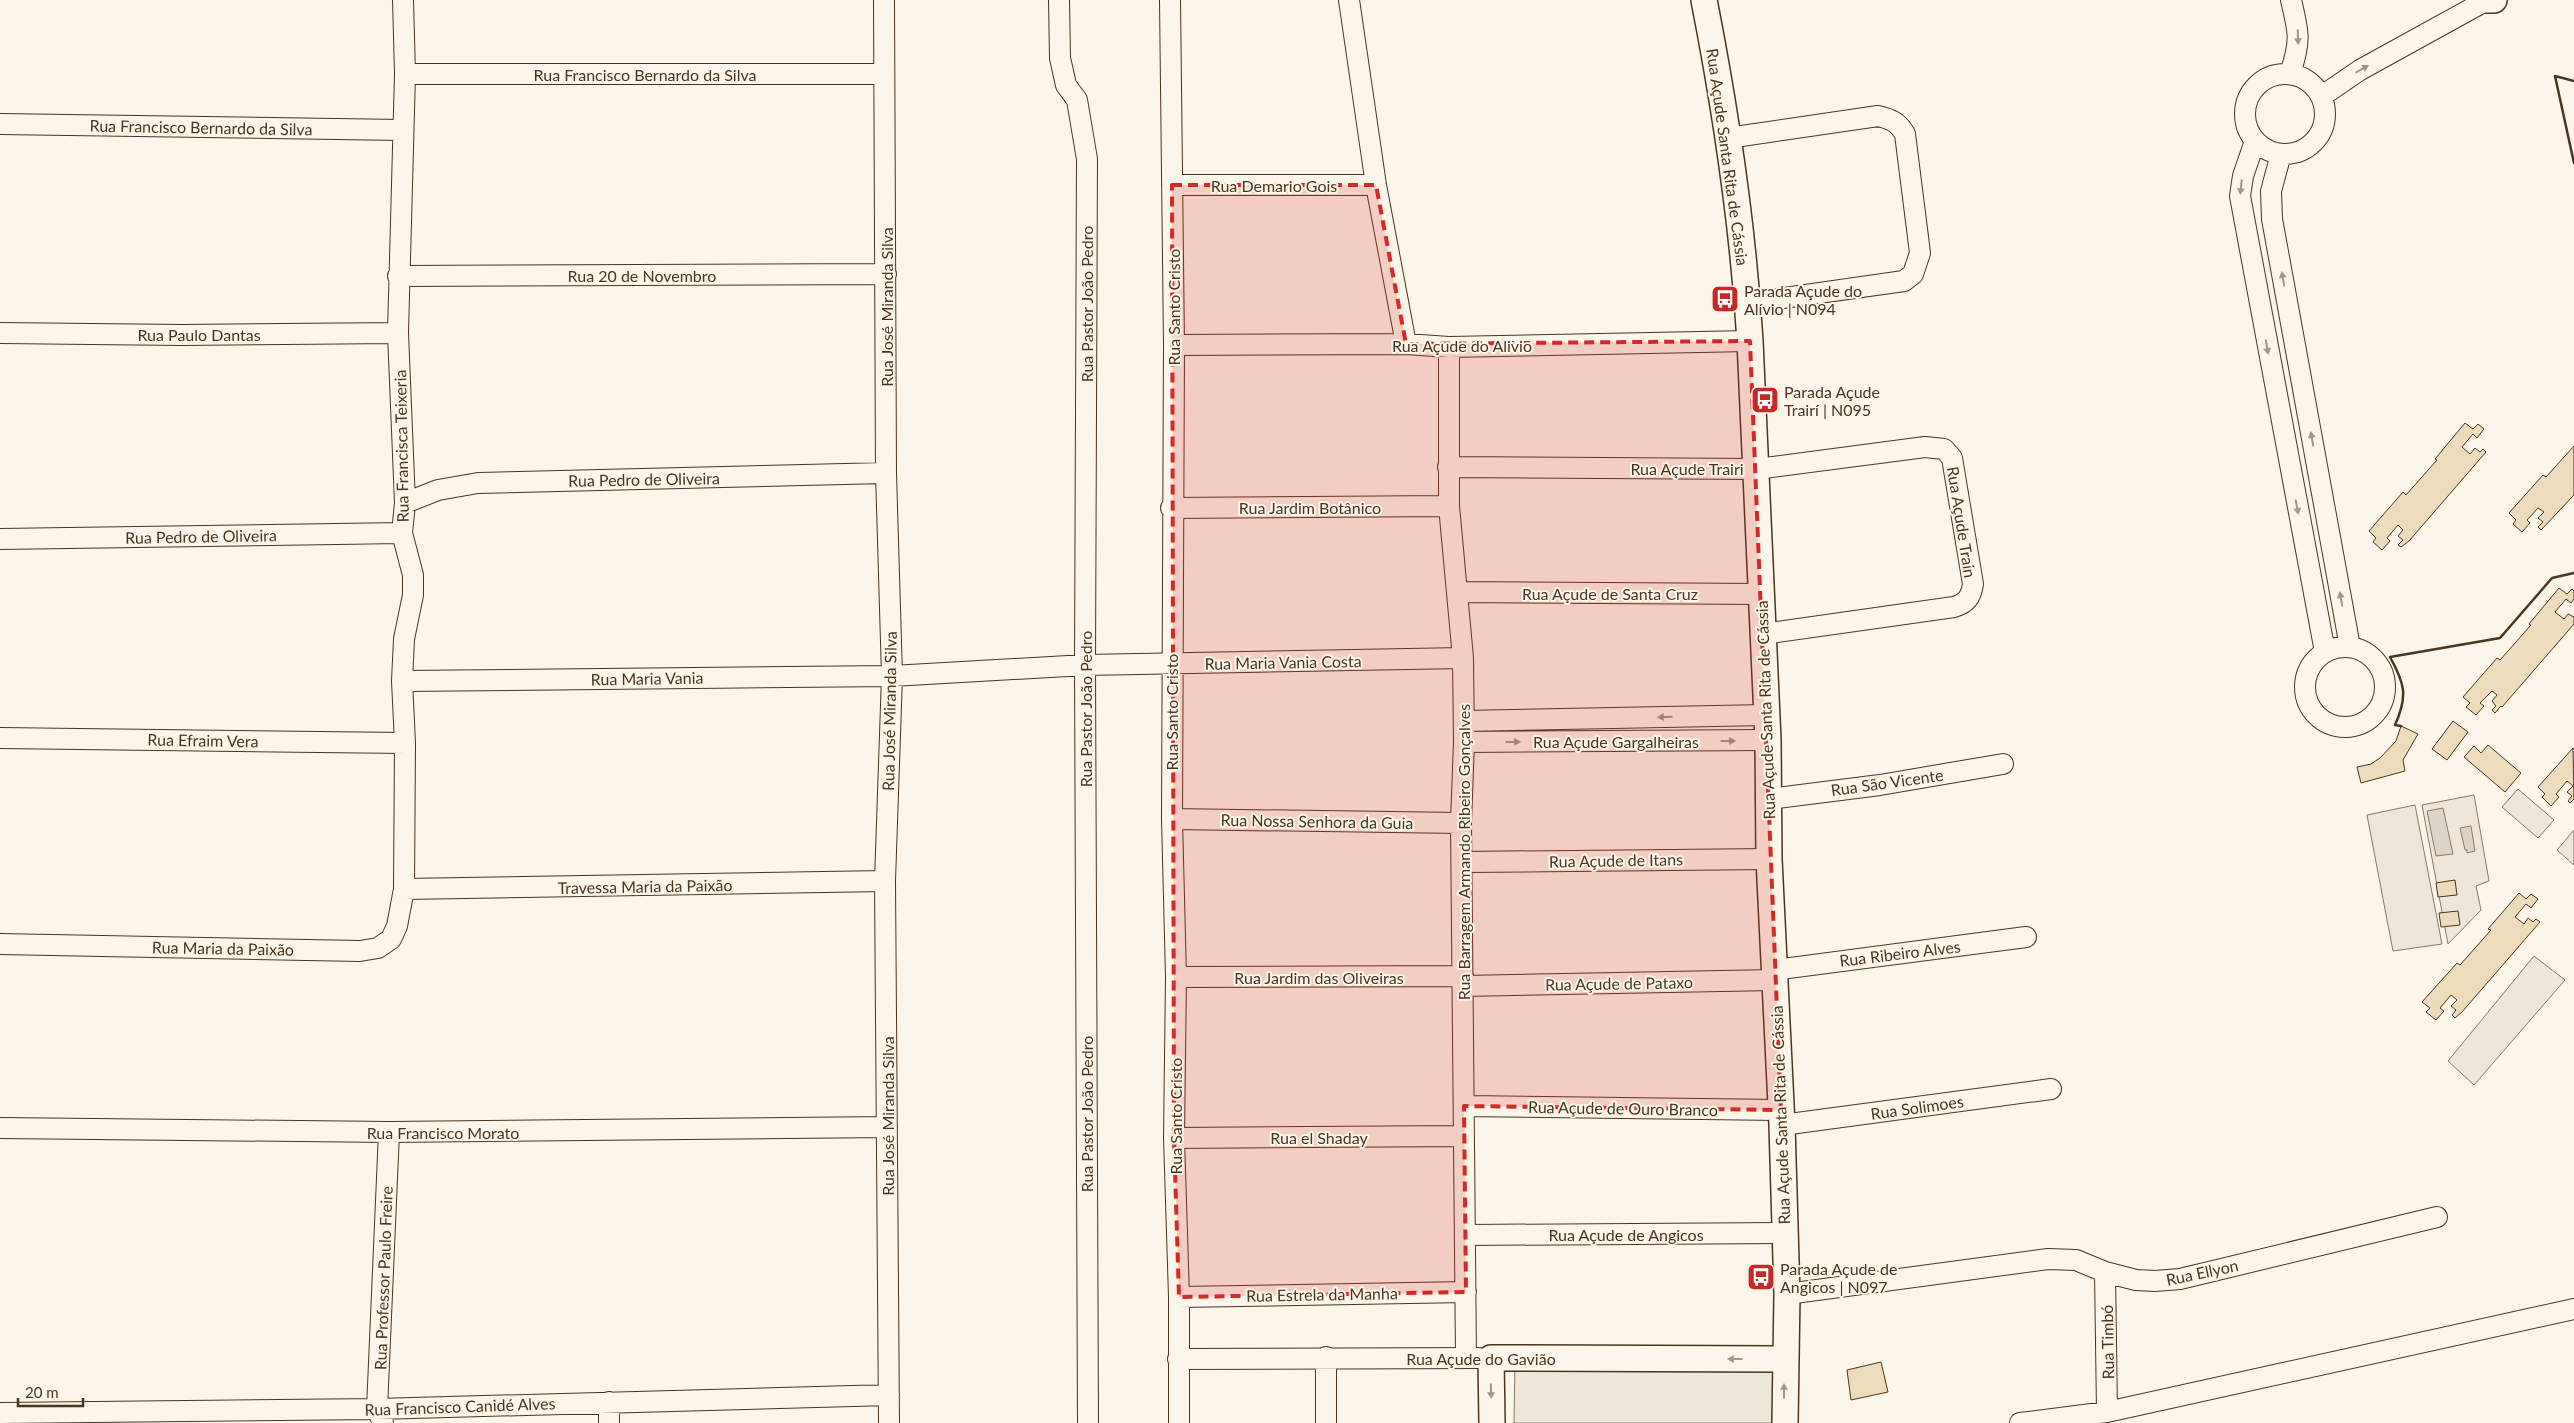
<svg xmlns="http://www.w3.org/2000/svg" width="2574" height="1423" viewBox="0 0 2574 1423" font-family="Lato,sans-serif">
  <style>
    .green { fill: #ede6d9; stroke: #887966 }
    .parking { fill: #ede7d9; stroke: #887966 }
    .water { fill: #dcd4c6; stroke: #887966 }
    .building { fill: #ecdcbc; stroke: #4a3520 }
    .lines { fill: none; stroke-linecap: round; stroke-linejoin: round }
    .minor-casing { stroke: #4a3520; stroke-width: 22 }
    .tertiary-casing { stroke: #4a3520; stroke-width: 28 }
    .minor { stroke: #fbf6e9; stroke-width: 20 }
    .tertiary { stroke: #fbf6e9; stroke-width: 25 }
    .wall { stroke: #4a3520; stroke-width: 2.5 }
    .oneway { fill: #a29684 }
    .marked { fill: #d62828; fill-opacity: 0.2; stroke: #d62828; stroke-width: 4; stroke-dasharray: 10 6; stroke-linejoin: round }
    .labels { text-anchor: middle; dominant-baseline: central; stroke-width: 4; stroke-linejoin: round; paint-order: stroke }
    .street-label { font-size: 16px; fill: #4a3520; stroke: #fbf6e9 }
    .poi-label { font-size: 16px; fill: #4a3520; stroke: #fbf6e9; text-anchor: start }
  </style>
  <rect width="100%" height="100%" fill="#fbf6e9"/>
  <!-- green -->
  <path class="green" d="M2518,789l36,31 -16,18 -36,-31z
    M2474,795l15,86 -13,5 5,24 -33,34 -26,-139z
    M1775,1361v62h-261l1,-60z"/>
  <!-- parking -->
  <path class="parking" d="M2415,805l27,139 -49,7 -26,-136z
    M2574,830v35l-17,-15z
    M2534,956l31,24 -91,105 -26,-24z"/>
  <!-- water -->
  <path class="water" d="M2443,808l10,46 -17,2 -9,-45z
    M2471,826l4,25 -8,2v-3h-2l-5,-22z"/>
  <!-- building -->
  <path class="building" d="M2465,423l8,6 5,-5 6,5 -7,9 -4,-4 -11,13 8,7 5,-6 5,4 3,-3 3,3 -77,89 -8,6 -3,-2 5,-5 -5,-4 5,-6 -5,-5 -11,13 3,3 -8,9 -9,-8 3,-4 -7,-7 34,-39 3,3 31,-35 -2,-1z
    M2574,446v49l-33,35 -3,-3 5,-5 -5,-4 6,-6 -6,-4 -11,12 3,3 -8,9 -9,-8 3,-4 -7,-7 34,-38 3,2z
    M2559,588l8,6 5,-5 2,2v8l-3,4 -5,-4 -11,13 9,7 4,-5 6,3v7l-72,83 -1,-1 -6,7 -3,-3 4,-4 -4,-5 5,-6 -5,-4 -12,12 4,3 -8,9 -10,-8 4,-4 -7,-6 34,-39 3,2 31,-35 -2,-1z
    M2453,721l15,11 -21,28 -15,-11z
    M2401,726l17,8 -15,26 2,11 -44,12 -4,-16 14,-3 9,-6 16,-17z
    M2488,745l33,28 -16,19 -41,-35 10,-11 7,7z
    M2573,748l1,51 -4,4 -2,-2 4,-5 -5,-4 6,-6 -6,-5 -11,13 3,3 -8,9 -9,-9 3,-3 -7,-7z
    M2455,880l2,15 -19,2 -2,-14z
    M2519,893l7,6 5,-5 7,5 -7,9 -5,-4 -11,13 9,7 4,-6 5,4 3,-3 4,3 -78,90 -7,6 -3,-3 4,-5 -5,-4 6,-6 -6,-5 -11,13 4,3 -8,9 -10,-8 4,-4 -8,-6 35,-39 3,2 31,-35 -3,-1z
    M2458,911l2,14 -19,2 -2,-14z
    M1881,1362l7,30 -37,8 -4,-30z"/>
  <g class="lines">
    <defs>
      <path id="minor" d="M884,0l2,473 6,203 -7,205 4,542
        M1059,0l1,58 6,27 11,15 10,59 -2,506 3,758
        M1170,0l4,345 -2,474 4,158 -2,161 5,159v126
        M1349,0l27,185 30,159
        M2245 114a40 40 0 1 1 80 0a40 40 0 1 1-80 0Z
        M405,74h479
        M2290,74c11,-33 9,-41 1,-74
        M2322,96l38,-26 127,-70
        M0,124l402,6
        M1728,138l150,-22c13,3 20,6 27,18l15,119 -7,21 -9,7 -156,22
        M2255,141l-12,35 -3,20 85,456
        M2281,154l-10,37 1,28 78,428
        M1172,185h204
        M398,276l488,-2
        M0,333l182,2 216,-2
        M1174,345l232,-1 43,3 301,-6
        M1449,347v159l14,152 1,84 -3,81 5,535
        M1448,467l309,2 168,-22 19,2 8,9 21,126c-2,13 -6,19 -19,23l-191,27
        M405,503l33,-13 40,-7 408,-10
        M1171,508l278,-2
        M0,539l402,-6
        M1458,592l303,2
        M2305 687a40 40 0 1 1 80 0a40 40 0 1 1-80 0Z
        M402,681l490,-5 193,-11 378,-7
        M1464,721l302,-6
        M0,738l405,5
        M1464,742l304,-2
        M1769,799l111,-14 123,-21
        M1172,819l289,4
        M1462,862l307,-3
        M404,889l481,-8
        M0,944l360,7 18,-3 13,-9 6,-13 7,-37 1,-146 -3,-62 2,-42 9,-44v-20l-11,-42 3,-30 -7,-170 7,-259 -2,-74
        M1774,970l252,-33
        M1176,977l287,-1
        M1463,986l312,-6
        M1464,1106l317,4
        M1782,1125l269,-36
        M0,1128l389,4 498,-5
        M1174,1138l289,-2
        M1466,1235l319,-2
        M2105,1272l2,140
        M1787,1294l261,-35 28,1 29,12 31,8 19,1 25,-2 257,-62
        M1179,1297l287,-5
        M1326,1357v66
        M1178,1359l301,-1
        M0,1413l377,-4 512,-14
        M383,1423l-6,-14 12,-277
        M609,1423v-21
        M2020,1423l87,-11 467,-103"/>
      <path id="tertiary" d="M1704,0c22,112 39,227 46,341l18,399 1,119 13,266 5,169 -2,129
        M2485,0h9
        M1492,1423l-1,-65 293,1"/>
    </defs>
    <!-- minor casing -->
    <use href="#minor" class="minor-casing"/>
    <!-- tertiary casing -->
    <use href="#tertiary" class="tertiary-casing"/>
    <!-- minor -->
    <use href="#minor" class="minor"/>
    <!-- tertiary -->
    <use href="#tertiary" class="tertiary"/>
    <!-- wall -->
    <path class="wall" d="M2574,81l-19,-5 19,87
      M2401,726l-6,-1c13,-29 10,-41 -5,-68l110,-19 52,-60 22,-5"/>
  </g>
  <!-- one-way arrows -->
  <defs><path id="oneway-solid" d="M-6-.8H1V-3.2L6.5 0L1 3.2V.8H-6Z" transform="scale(1.25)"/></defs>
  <g class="oneway">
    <use href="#oneway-solid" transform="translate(2298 37) rotate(88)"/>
    <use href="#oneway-solid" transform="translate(2362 69) rotate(-30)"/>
    <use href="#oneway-solid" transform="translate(2241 187) rotate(96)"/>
    <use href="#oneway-solid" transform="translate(2283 279) rotate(-100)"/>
    <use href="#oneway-solid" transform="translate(2267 347) rotate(80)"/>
    <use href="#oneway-solid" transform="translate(2312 439) rotate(-100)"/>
    <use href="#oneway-solid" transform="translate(2297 507) rotate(79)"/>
    <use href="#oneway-solid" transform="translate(2341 599) rotate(-100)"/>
    <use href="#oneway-solid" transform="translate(1665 717) rotate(179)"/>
    <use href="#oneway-solid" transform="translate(1728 741)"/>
    <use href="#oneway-solid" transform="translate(1513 742)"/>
    <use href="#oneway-solid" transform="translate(1735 1359) rotate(-180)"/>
    <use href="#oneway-solid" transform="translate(1491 1391) rotate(89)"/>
    <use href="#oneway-solid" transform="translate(1784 1391) rotate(-90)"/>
  </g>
  <!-- marked area -->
  <path class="marked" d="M1172,185h204l30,159 344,-3 31,769 -317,-4 2,186 -287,5 -5,-159z"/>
  <!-- icons -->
  <defs>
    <symbol id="bus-square" viewBox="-11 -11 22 22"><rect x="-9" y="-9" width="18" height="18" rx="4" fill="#c62828" stroke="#fbf6e9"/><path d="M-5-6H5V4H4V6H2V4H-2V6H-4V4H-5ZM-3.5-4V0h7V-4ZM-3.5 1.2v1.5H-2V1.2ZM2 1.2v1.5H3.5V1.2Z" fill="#fff"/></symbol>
  </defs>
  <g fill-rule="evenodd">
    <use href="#bus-square" x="1709" y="283" width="32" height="32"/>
    <use href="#bus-square" x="1749" y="384" width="32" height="32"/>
    <use href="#bus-square" x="1745" y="1261" width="32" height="32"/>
  </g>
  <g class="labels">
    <!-- street labels -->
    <g class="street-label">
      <text x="645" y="74">Rua Francisco Bernardo da Silva</text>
      <text transform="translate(201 127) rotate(1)">Rua Francisco Bernardo da Silva</text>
      <text transform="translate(1728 157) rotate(82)">Rua Açude Santa Rita de Cássia</text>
      <text x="1274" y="185">Rua Demario Gois</text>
      <text x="642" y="275">Rua 20 de Novembro</text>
      <text transform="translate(1086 304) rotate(-90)">Rua Pastor João Pedro</text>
      <text transform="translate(886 307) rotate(-90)">Rua José Miranda Silva</text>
      <text transform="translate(1173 307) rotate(-90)">Rua Santo Cristo</text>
      <text x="199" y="334">Rua Paulo Dantas</text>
      <text x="1462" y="345">Rua Açude do Alivio</text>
      <text transform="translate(401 446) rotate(-91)">Rua Francisca Teixeria</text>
      <text x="1687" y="468">Rua Açude Trairi</text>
      <text transform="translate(644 479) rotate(-1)">Rua Pedro de Oliveira</text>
      <text x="1310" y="507">Rua Jardim Botânico</text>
      <text transform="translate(1962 522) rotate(81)">Rua Açude Train</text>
      <text transform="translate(201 536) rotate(-1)">Rua Pedro de Oliveira</text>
      <text x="1610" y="593">Rua Açude de Santa Cruz</text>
      <text transform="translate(1283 662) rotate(-1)">Rua Maria Vania Costa</text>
      <text transform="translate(647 678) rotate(-1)">Rua Maria Vania</text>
      <text transform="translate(1085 709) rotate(-90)">Rua Pastor João Pedro</text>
      <text transform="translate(1765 710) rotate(-92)">Rua Açude Santa Rita de Cássia</text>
      <text transform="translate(889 711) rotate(-89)">Rua José Miranda Silva</text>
      <text transform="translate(1171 712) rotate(-90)">Rua Santo Cristo</text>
      <text transform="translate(203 740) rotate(1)">Rua Efraim Vera</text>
      <text x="1616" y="741">Rua Açude Gargalheiras</text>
      <text transform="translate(1887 782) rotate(-8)">Rua São Vicente</text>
      <text transform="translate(1317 821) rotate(1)">Rua Nossa Senhora da Guia</text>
      <text transform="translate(1463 852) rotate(-90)">Rua Barragem Armando Ribeiro Gonçalves</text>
      <text transform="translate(1616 860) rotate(-1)">Rua Açude de Itans</text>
      <text transform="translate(645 886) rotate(-1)">Travessa Maria da Paixão</text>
      <text transform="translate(223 948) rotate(1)">Rua Maria da Paixão</text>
      <text transform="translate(1900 953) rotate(-7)">Rua Ribeiro Alves</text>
      <text x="1319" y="977">Rua Jardim das Oliveiras</text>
      <text transform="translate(1619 983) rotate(-1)">Rua Açude de Pataxo</text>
      <text transform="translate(1917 1107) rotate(-8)">Rua Solimoes</text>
      <text transform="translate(1623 1108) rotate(1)">Rua Açude de Ouro Branco</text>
      <text transform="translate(1086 1114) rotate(-90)">Rua Pastor João Pedro</text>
      <text transform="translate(1780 1115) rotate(-92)">Rua Açude Santa Rita de Cássia</text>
      <text transform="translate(887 1116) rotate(-90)">Rua José Miranda Silva</text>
      <text transform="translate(1175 1116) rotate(-90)">Rua Santo Cristo</text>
      <text x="443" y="1132">Rua Francisco Morato</text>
      <text x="1319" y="1137">Rua el Shaday</text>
      <text x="1626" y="1234">Rua Açude de Angicos</text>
      <text transform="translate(2202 1272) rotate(-12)">Rua Ellyon</text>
      <text transform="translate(383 1278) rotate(-88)">Rua Professor Paulo Freire</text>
      <text transform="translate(1322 1294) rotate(-1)">Rua Estrela da Manha</text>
      <text transform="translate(2107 1342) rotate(-91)">Rua Timbó</text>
      <text x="1481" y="1358">Rua Açude do Gavião</text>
      <text transform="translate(460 1406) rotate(-2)">Rua Francisco Canidé Alves</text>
    </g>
    <!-- poi labels -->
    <g class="poi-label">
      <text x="1744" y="290">Parada Açude do<tspan x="1744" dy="18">Alívio | N094</tspan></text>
      <text x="1784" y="391">Parada Açude<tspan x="1784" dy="18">Trairí | N095</tspan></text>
      <text x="1780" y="1268">Parada Açude de<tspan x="1780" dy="18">Angicos | N097</tspan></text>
    </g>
  </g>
  <!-- scale -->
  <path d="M18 1398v8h65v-8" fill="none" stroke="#4a3520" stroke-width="2.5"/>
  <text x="25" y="1398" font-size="15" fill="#4a3520" stroke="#fbf6e9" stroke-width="4" paint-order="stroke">20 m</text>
</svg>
